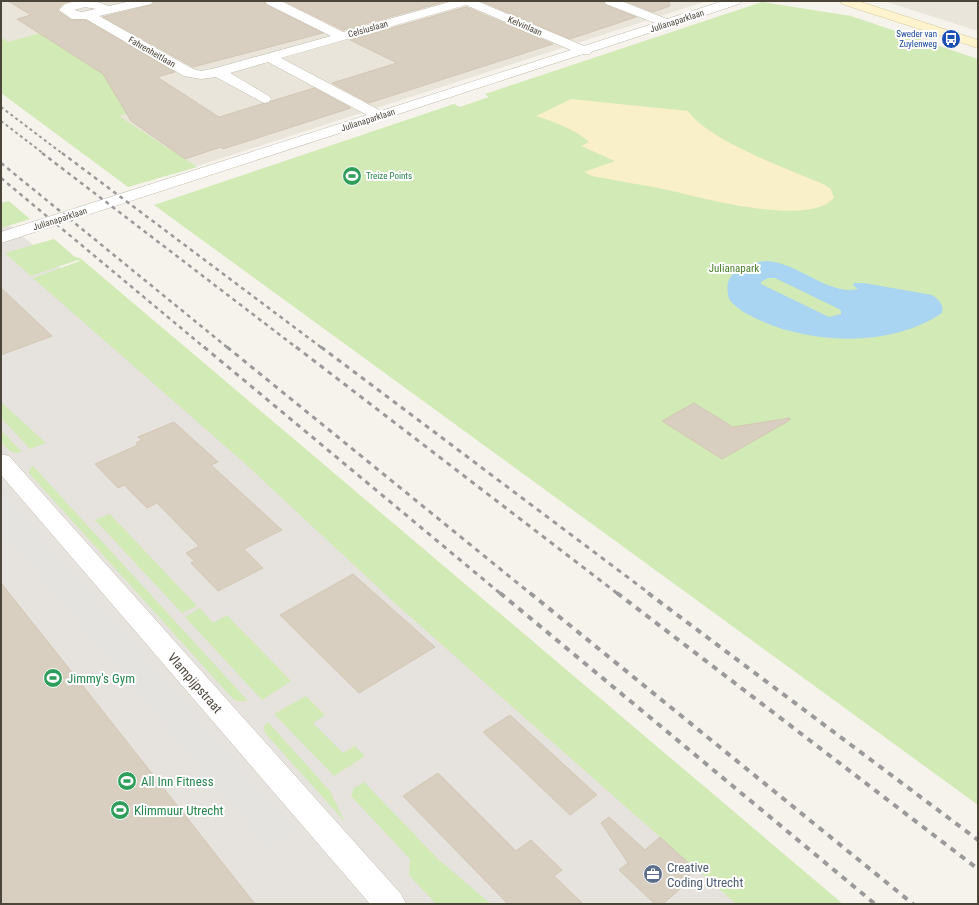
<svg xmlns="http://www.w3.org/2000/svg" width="979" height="905" viewBox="0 0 979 905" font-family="'Roboto Condensed',sans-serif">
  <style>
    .residential { fill: #eae5da }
    .industrial { fill: #e6e2dd }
    .green { fill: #d2eab5 }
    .sand { fill: #f9efc9 }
    .parking { fill: #e5e3e0 }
    .water { fill: #a9d4f2; fill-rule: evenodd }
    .building { fill: #d8cfc1; stroke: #d3c7b4 }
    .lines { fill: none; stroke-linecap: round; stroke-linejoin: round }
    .minor-casing { stroke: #c2bbae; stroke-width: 1 }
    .secondary-casing { stroke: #d6c79b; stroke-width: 1 }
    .minor { fill: #fff; fill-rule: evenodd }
    .secondary { fill: #fff3cd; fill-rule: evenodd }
    .rail-far3 { stroke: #9a9a9a; stroke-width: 2; stroke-dasharray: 3 3; stroke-linecap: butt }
    .rail-far2 { stroke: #9a9a9a; stroke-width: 2.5; stroke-dasharray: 4 4; stroke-linecap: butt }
    .rail-far1 { stroke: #9a9a9a; stroke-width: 3; stroke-dasharray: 5 5; stroke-linecap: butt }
    .rail { stroke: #9a9a9a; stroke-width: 4; stroke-dasharray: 6 6; stroke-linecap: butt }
    .labels { text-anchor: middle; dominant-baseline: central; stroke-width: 4; stroke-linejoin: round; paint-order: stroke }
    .far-street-label { font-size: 9px; fill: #4b4439; stroke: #fff }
    .far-transit-label { font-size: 9px; fill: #164399; stroke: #fff; text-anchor: end }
    .far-leisure-label { font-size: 9px; fill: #27864d; stroke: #fff; text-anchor: start }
    .park-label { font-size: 11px; fill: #4a7f2a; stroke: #fff }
    .near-leisure-label { font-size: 13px; fill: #27864d; stroke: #fff; text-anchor: start }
    .near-street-label { font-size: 13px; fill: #4b4439; stroke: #fff }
    .near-service-label { font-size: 13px; fill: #4e5e75; stroke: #fff; text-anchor: start }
  </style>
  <rect width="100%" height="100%" fill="#f6f3ec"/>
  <!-- residential -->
  <path class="residential" d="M1,1h706l-519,168 -187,-127z
    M884,1h94v30z"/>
  <!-- industrial -->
  <path class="industrial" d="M1,218l262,219 525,467h-787z"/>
  <!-- green -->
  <path class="green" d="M762,2l89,14 127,43v746l-824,-600 300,-101 6,3 29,-10 -4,-3z
    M41,33l141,64 -63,19 78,51 -69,20 -127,-94v-56l7,5z
    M9,201l21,18 -29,9v-25z
    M54,239l21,18 5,1 763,646h-107l-339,-299 -156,-145 -208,-182 47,-17 -2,-1 -47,16 -26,-23z
    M1,402l45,41 -16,6 -29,-31z
    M1,430l21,22c-11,3 -14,-3 -21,-10z
    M33,466l215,235h-12l-3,-2 -204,-226 1,-5z
    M110,514l87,92 -15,7 -87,-93z
    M200,608l13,15 14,-8 64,66 -29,19 -77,-83z
    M306,696l19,19 -12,8 30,30 12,-7 10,10 -31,20 -60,-62z
    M268,722l62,69 15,31 -80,-89 -1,-7z
    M364,782l74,77 53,45h-55l-27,-29 1,-16 -59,-63 3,-8z"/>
  <!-- sand -->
  <path class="sand" d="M571,99l117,12c21,30 102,59 137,74l6,4 3,9c-26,29 -127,1 -162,-7 -27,-6 -54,-10 -80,-15l-8,-4 31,-11 -34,-15 8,-4c-14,-13 -35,-20 -53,-26z"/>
  <!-- parking -->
  <path class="parking" d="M1,490l296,343 -3,-1 -26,17 -267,-320z"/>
  <!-- water -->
  <path class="water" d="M766,261c32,1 62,35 92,28l-5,-4 1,-2h10l68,12c7,5 12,9 10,18 -50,34 -129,32 -183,7 -10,-5 -23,-11 -30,-21 -1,-6 -3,-13 0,-19 5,-12 24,-18 37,-19zM768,278h7l64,31 2,2v3l-12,3 -68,-33v-2z"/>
  <!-- building -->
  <path class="building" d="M8,1h62l-6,2 -6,6v2l13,9h15l89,52 -18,5 62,40 95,-29 37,20 -128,41 -2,-2 -36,12 -54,-38 -28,-47 -86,-55 14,-4z
    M154,1h110l2,4 57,28 -130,34 -90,-50 48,-12z
    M284,1h163l-104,29z
    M481,1h122l2,4 31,12 -66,22z
    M625,1h44l1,5 -17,6z
    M466,7l87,37 -184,59 -37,-20 65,-20 -47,-23z
    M1,288l51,48 -51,19z
    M694,403l39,24 57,-9v2l-68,39 -60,-38z
    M174,422l44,40 -7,3 71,65 -38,19 19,19 -45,23 -27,-28 3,-2 -8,-8 13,-7 -42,-43 -10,5 -23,-23 -6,3 -23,-24 43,-19 -2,-2 6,-3 -4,-3z
    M353,574l82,73 -76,46 -79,-78z
    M1,583l93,117 161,204h-254z
    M510,715l87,80 -27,20 -87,-83z
    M438,773l78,78 15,-11 31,30 -8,6 29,28h-75l-105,-108z
    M609,817l36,33 15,-13 36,33 -20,15 4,4 -17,15h-8l-36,-34 9,-7 -27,-40z"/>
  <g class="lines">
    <defs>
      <path id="minor" d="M76,1h19l14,5 22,-5h22l-2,3 -52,12 94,53 8,2 15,-3 115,-32 -64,-32 -2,-3h16l62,31 110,-31h24l107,45 71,-23 -49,-19 -2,-3h17l46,18 56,-18h18l-2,3 -64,21 -1,2h-7l-76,25 -1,2h-7l-582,189v-11l366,-117 -99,-53 -38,11 39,23 2,3 -2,3 -5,1 -48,-26 -15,2 -17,-3 -98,-57h-14l-13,-9 6,-6zM466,5l105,45 -190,61 -100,-53zM85,7l11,2 -14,3 -8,-2z
        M1,454l8,2 392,438 5,10h-36l-369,-429z"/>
      <path id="secondary" d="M840,1h18l120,39v8l-136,-44z"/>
    </defs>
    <!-- minor casing -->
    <use href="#minor" class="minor-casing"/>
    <!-- secondary casing -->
    <use href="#secondary" class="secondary-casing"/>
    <!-- minor -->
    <use href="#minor" class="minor"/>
    <!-- secondary -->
    <use href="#secondary" class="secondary"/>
    <!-- rail-far3 -->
    <path class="rail-far3" d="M1,107l62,47
      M1,121l43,33"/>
    <!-- rail-far2 -->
    <path class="rail-far2" d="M42,153l255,195
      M62,153l260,195
      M1,163l227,185
      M1,178l204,170"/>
    <!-- rail-far1 -->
    <path class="rail-far1" d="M204,347l297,247
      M227,347l304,247
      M296,347l322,247
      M321,347l329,247"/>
    <!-- rail -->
    <path class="rail" d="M500,593l375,311
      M530,593l383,311
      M617,593l361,276
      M648,593l330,247"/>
  </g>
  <!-- icons -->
  <defs>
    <symbol id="bus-disc" viewBox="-11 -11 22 22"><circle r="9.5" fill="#1a4fb4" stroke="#fff"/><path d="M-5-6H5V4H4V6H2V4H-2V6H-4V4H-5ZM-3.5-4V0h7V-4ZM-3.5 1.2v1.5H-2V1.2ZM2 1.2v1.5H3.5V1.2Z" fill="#fff"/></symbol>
    <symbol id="stadium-disc" viewBox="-11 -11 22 22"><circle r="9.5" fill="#2e9e5b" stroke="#fff"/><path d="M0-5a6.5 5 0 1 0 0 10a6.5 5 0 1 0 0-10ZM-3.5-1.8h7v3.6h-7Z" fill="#fff"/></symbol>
    <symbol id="office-disc" viewBox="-11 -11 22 22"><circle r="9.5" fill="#5c6f8a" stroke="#fff"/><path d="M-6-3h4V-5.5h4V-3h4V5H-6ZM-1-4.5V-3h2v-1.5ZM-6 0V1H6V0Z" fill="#fff"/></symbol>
  </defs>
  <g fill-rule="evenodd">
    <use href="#bus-disc" x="940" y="28" width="22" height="22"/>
    <use href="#stadium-disc" x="341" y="165" width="22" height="22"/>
    <use href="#stadium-disc" x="42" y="667" width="22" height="22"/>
    <use href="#stadium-disc" x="116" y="770" width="22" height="22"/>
    <use href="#stadium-disc" x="109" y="799" width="22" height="22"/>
    <use href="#office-disc" x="642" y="863" width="22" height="22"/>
  </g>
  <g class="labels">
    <!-- far-street labels -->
    <g class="far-street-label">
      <text transform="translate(677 21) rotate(-18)">Julianaparklaan</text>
      <text transform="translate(525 26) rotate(23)">Kelvinlaan</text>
      <text transform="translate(368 29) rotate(-16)">Celsiuslaan</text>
      <text transform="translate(152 52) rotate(30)">Fahrenheitlaan</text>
      <text transform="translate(368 120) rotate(-18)">Julianaparklaan</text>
      <text transform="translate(60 219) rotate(-18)">Julianaparklaan</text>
    </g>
    <!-- far-transit labels -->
    <g class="far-transit-label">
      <text x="937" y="34">Sweder van<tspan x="937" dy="10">Zuylenweg</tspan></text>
    </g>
    <!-- far-leisure labels -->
    <g class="far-leisure-label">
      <text x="366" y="176">Treize Points</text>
    </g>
    <!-- park labels -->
    <g class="park-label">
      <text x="734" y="268">Julianapark</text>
    </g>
    <!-- near-leisure labels -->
    <g class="near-leisure-label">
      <text x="67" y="678">Jimmy's Gym</text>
      <text x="141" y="781">All Inn Fitness</text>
      <text x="134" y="810">Klimmuur Utrecht</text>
    </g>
    <!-- near-street labels -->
    <g class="near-street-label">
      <text transform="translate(195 683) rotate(49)">Vlampijpstraat</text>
    </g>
    <!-- near-service labels -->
    <g class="near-service-label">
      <text x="667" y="867">Creative<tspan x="667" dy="15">Coding Utrecht</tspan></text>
    </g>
  </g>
  <!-- border -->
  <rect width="979" height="905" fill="none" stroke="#4b4439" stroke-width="4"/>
</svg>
